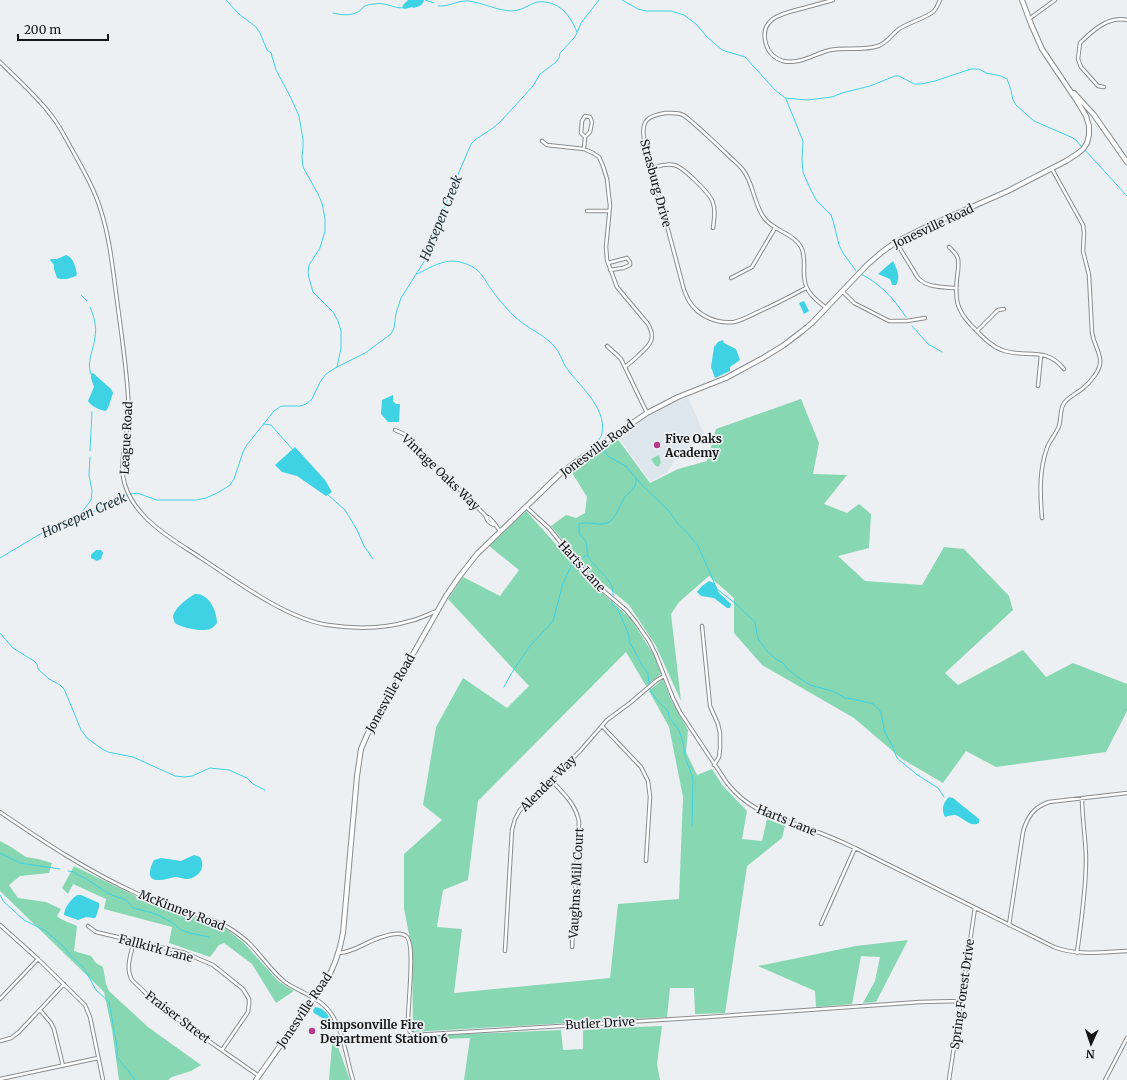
<svg xmlns="http://www.w3.org/2000/svg" width="1127" height="1080" viewBox="0 0 1127 1080" font-family="Merriweather,serif">
  <style>
    .built { fill: #dde6ed }
    .green { fill: #87d7b3 }
    .water { fill: #3ed2e4 }
    .lines { fill: none; stroke-linecap: round; stroke-linejoin: round }
    .stream { stroke: #3ed2e4; stroke-width: 1 }
    .street-casing { stroke: #898b8d; stroke-width: 4.5 }
    .secondary-casing { stroke: #898b8d; stroke-width: 6 }
    .street { stroke: #fff; stroke-width: 2.5 }
    .secondary { stroke: #fff; stroke-width: 4 }
    .poi-dot { fill: #b63b8d; stroke: #edf0f2; stroke-width: 1.5 }
    .labels { text-anchor: middle; dominant-baseline: central; stroke-width: 3.5; stroke-linejoin: round; paint-order: stroke }
    .street-label { font-size: 12px; fill: #161617; stroke: #edf0f2 }
    .poi-label { font-size: 12px; font-weight: bold; fill: #161617; stroke: #edf0f2; text-anchor: start }
    .water-label { font-size: 13px; font-style: italic; fill: #1b3337; stroke: #edf0f2 }
  </style>
  <rect width="100%" height="100%" fill="#edf0f2"/>
  <!-- built -->
  <path class="built" d="M688,397l16,37 -23,19 -14,19 -16,10 -33,-45 26,-19z"/>
  <!-- green -->
  <path class="green" d="M801,399l18,44 -6,31 34,1 -23,29 23,9 12,-9 12,10 -2,34 -31,8 27,25 57,4 22,-38 20,2 45,47 4,14 -68,63 13,12 65,-35 23,27 27,-14 54,21v27l-21,41 -110,15 -30,-16 -23,32 -41,-24 -48,-41 -92,-53 -28,-32v-35l-25,-22 -30,26 -8,12 10,87 -25,-55 -27,-41 -41,-34 -37,-45 15,-11 10,3 9,-5 2,-16 -16,-26 46,-33 33,45 28,-14 29,-8 9,-32z
    M659,455l2,8 -3,4 -3,-2 -4,-6z
    M526,511l63,70 42,38 24,38 6,17 -15,12 -20,-34 -148,149 -10,79 -25,10 -6,37 25,2 -8,64 156,-15 8,-74 61,-5 4,-102 -14,-70 -20,-36 14,-12 8,21 17,30 -2,22 11,23 15,-6 11,17 24,25 -5,28 20,2 5,-22 18,7 -3,12 -35,28 -22,147 -30,1 -1,-26h-24l-3,29 -254,15 -1,-83 -8,-40v-55l38,-34 -19,-15 13,-78 27,-49 44,30 22,-22 -81,-87 15,-22 37,19 19,-26 -30,-24z
    M0,841l11,6 15,10 12,2 14,4 -3,10 -29,3 -11,9 9,13 28,4 15,7 -4,7c5,5 13,6 20,10l-3,25 17,5 5,7 7,4 3,17 3,7 39,36 53,38 -10,6 -19,6 -4,3h-49l-7,-50 -8,-38 -104,-101z
    M74,866l76,37 64,20 11,5 19,15 34,38 16,10 -18,12 -24,-39 -28,-21 -5,2 -9,12 -41,-14 3,-16 -68,-18 2,-10 -33,-15 -5,10 -6,-6z
    M908,940l-32,62 -13,1 12,-22 5,-24 -19,-1 -9,48 -36,3 -1,-16 -57,-25 98,-20z
    M662,1026l-5,38 3,16h-196l6,-42 -53,2v-4l144,-6 2,20 20,-1v-20z
    M333,1033l17,47h-21z"/>
  <!-- water -->
  <path class="water" d="M408,0h16c-1,5 -5,7 -11,8l-1,-1 -7,2 -3,-1 1,-3z
    M66,255c8,3 9,11 11,19l-1,2 -9,3h-7l-3,-1 -3,-9v-4l-4,-5 1,-1h6z
    M893,261c4,8 8,16 3,24h-4l-2,-6 -12,-5z
    M804,301l5,10 -5,3 -5,-11z
    M723,340l1,3 12,6 4,11 -10,7v4l-15,7 -4,-11 3,-20 4,-5z
    M93,373l18,16 2,4 -5,15 -2,3c-7,-1 -15,-5 -18,-10l6,-14 -3,-9v-4z
    M393,395v6l3,3h4l-1,18h-11l-7,-8 1,-14z
    M295,447l30,33 7,12 -6,4 -29,-20 -15,-4 -7,-7z
    M96,550h5l2,3 -2,6 -4,2 -6,-3c-1,-4 2,-5 5,-8z
    M709,581l5,2 5,10 12,11 -1,4h-3l-13,-10 -13,-2 -4,-4 5,-6z
    M195,594c14,-1 22,17 22,29 -2,2 -4,5 -7,6 -7,3 -28,-1 -35,-6 0,0 -2,-5 -2,-6 1,-9 15,-19 22,-23z
    M949,797l4,1 26,21v4c-9,5 -16,-6 -24,-8 -4,0 -7,1 -10,2 -4,-7 -2,-15 4,-20z
    M194,855l6,2c1,2 2,4 2,6 2,8 -7,16 -15,16 -4,0 -8,-2 -12,-2 -6,1 -11,3 -16,3 -14,1 -9,-13 -5,-20l7,-2 20,3z
    M77,895h4l18,8v4l-3,10 -2,1 -8,-1 -8,3 -14,-5c0,-7 7,-16 13,-20z
    M315,1007c8,1 11,5 15,11v3l-1,1 -15,-9 -1,-2z"/>
  <g class="lines">
    <!-- stream -->
    <path class="stream" d="M226,0l13,14 17,13 4,6 7,17 4,3 5,17 15,28 8,18 4,24v7l-1,10 1,10 15,27 4,9 3,15v13l-5,17 -11,17 -1,7 1,6 4,14 20,20 5,9 3,10v17l-4,19
      M425,0l9,3
      M622,0l16,9 8,2h25l13,4 12,9 11,13 15,13 23,7 30,33 10,8 22,2 25,-3 10,-4 28,-7 25,-10h4l15,8h7l14,-3 36,-12h8l7,4 15,3 6,3 4,11 2,10 3,5 18,16 37,16 5,3 5,6
      M438,6c11,1 20,-6 31,-5 14,2 27,9 42,10 10,0 17,-6 26,-9 22,-2 33,13 40,30
      M333,13c8,2 17,3 25,-1 3,-1 4,-5 7,-6 2,-1 7,-2 9,-2 12,-2 19,4 28,4
      M786,99l17,42 -1,18 1,13 5,12 8,16 15,15 3,9 5,21 4,8 13,18
      M1085,150l42,46
      M417,274c13,-6 27,-16 43,-12 19,5 21,12 31,27 6,9 15,19 23,27 12,12 30,18 41,31 5,6 7,13 10,19 13,19 42,41 37,67 0,3 -3,6 -4,8l1,3
      M861,274c21,11 32,24 45,43
      M81,295l6,6
      M90,307c4,9 7,20 5,30 -1,12 -9,25 -4,37
      M912,326l16,18 14,8
      M264,424l7,1 22,25
      M601,447l8,10 17,9 16,19 27,26 9,13 7,6 13,16 19,43 19,15 19,18 3,17 9,12 9,8 7,4 4,5 9,8 14,9 22,6 13,7 8,1 20,5 5,4 3,5 4,20 7,12 5,13 19,16 22,14 6,9
      M90,451l2,-39
      M328,495l17,15 12,20 7,16 9,13
      M82,512l9,-12 1,-9 -3,-16 1,-18
      M0,558l57,-34 25,-11 13,-2 35,-17 7,-1 20,7h39l10,-2 11,-5 7,-4 6,-4 4,-6 9,-27 3,-6 28,-35 7,-5h19l6,-2 6,-5 8,-17 6,-8 11,-7 28,-14 26,-19 3,-6 2,-15 5,-15 24,-38 12,-28 1,-8 10,-26 23,-54 5,-5 17,-11 9,-8 31,-34 7,-12 15,-11 4,-5 1,-5 14,-15 3,-5 4,-10 18,-23
      M578,561l9,-6
      M613,595c1,-16 -16,-24 -24,-37 -3,-5 -1,-10 -3,-15 -1,-4 -5,-7 -7,-10v-9c8,-3 16,1 25,0 12,-2 15,-19 21,-27 3,-4 9,-7 10,-12 1,-2 1,-5 1,-7
      M612,601v3l6,6 11,25v6l13,24 6,9 1,10
      M0,633l13,15 21,13 3,3 1,5 11,10 11,6 4,4 6,14 11,27 6,8 15,11 6,3 25,5 42,19 10,1 7,-1 18,-8 19,2 18,8 6,6 12,6
      M504,687l7,-13 18,-27 24,-26 10,-38 7,-15 4,-4
      M650,689l2,4 4,6 12,12 1,6 10,13 4,13 3,17 6,15 1,5 -1,46
      M0,853l20,10 40,6
      M68,871l6,1 4,3 7,3 24,16 14,5 5,3 5,6 20,5 7,3 13,7 8,7 9,3 19,4
      M0,895l4,7 20,18 22,11 18,16 8,10 12,11 12,22 13,12 8,44v11l18,23"/>
    <defs>
      <path id="street" d="M833,0c-10,3 -19,5 -29,8 -19,5 -46,9 -38,36 2,8 9,15 17,17 16,4 31,-7 47,-11 15,-3 33,1 48,-4 9,-3 14,-12 21,-17 10,-7 28,-11 35,-18 3,-3 4,-7 6,-11
        M1029,19l26,-19
        M0,62c18,18 39,36 54,57 8,11 14,24 21,36 10,18 20,36 26,56 9,28 12,60 16,89 4,32 9,63 11,95 1,11 1,22 -1,33 -2,19 -8,39 -2,57 4,13 13,25 22,34 16,16 36,27 54,39 35,23 86,61 127,67 27,4 56,4 82,-4 10,-2 18,-7 27,-10
        M1104,87l-6,-1 -17,-19 -3,-8 2,-16c12,-12 28,-27 47,-23
        M542,141l5,4 37,4 9,4 6,4 4,9 4,13 3,27 -4,41 1,13 10,27 31,37c8,14 3,20 -8,30 -5,5 -10,9 -15,13
        M584,149l1,-12 5,-5 2,-10 -2,-5 -5,-1 -3,5 -1,12 4,4
        M652,168c7,-2 14,-5 22,-3 8,1 37,29 39,38 3,8 1,17 0,25
        M587,211h22
        M896,242l22,36c10,10 24,9 38,10
        M949,247c4,4 8,7 9,12 1,6 0,13 -1,19 -2,21 -1,31 14,47 9,9 19,21 31,25 23,9 43,-5 62,19
        M608,263l19,-5 3,4v3l-7,3 -13,2
        M731,278l21,-11 23,-39
        M806,288c-15,8 -30,16 -46,23 -8,4 -17,9 -26,11 -17,2 -36,-6 -45,-21 -2,-3 -3,-7 -5,-11l-40,-151c-3,-19 4,-23 21,-26 6,0 13,-1 18,2 3,1 6,5 9,7 12,10 23,21 34,31 5,6 13,11 17,17 11,14 11,36 22,49 10,12 29,15 36,28 7,13 -1,28 6,41 3,8 12,14 19,20
        M842,291l12,12 35,18h18l18,-3
        M977,331l21,-21 6,-1
        M607,346l10,9 4,4 26,54
        M1038,386l3,-31
        M395,430l9,4 82,82c7,3 9,9 14,15
        M526,507l23,21 35,43 15,16 27,23 9,11 14,20 7,14 17,43 7,14 47,71c24,30 48,33 82,46 15,5 31,12 46,19l199,99c23,9 48,5 73,4
        M486,516c0,5 3,7 8,9
        M1042,518c-2,-24 -3,-48 5,-70 3,-8 9,-14 12,-22 2,-7 1,-15 4,-21 3,-7 13,-11 19,-16 8,-6 20,-20 18,-30 -1,-9 -7,-17 -8,-27l-3,-57 -6,-24 1,-18 -1,-8 -31,-56
        M702,626l8,80 8,18 2,9v16l-1,8 -5,8
        M602,726l39,41 7,14 2,16 -4,64
        M551,780c12,13 25,24 28,42l-7,125
        M0,812c44,30 89,60 138,82 15,7 32,12 48,17 14,5 27,8 40,15 8,5 17,11 24,18 12,12 21,27 35,38 14,10 34,15 45,30 14,19 16,46 23,68
        M821,924l34,-76
        M0,925l38,34 47,46 5,12 13,63
        M1009,925l14,-93c4,-15 11,-25 26,-30l78,-9
        M88,926l8,6 89,21 28,12 30,24 6,10v5l-1,8 -26,38
        M134,941c-3,13 -9,27 -2,39l28,27 99,69
        M505,951l7,-121 3,-11 5,-9 60,-59 27,-31 23,-17 27,-23 7,-4
        M339,953c16,-1 28,-12 43,-16 6,-2 18,-6 24,-1 9,6 3,55 3,67 -1,8 -1,16 -1,24l2,5 5,3 293,-18 212,-15 40,-1
        M1077,953c4,-31 9,-62 9,-93 0,-20 -4,-41 -4,-62
        M0,999l38,-40
        M40,1010l11,13 3,6 9,37
        M0,1041l11,-3 8,-6 45,-48
        M0,1079l98,-21
        M949,1080l26,-172
        M1105,1080l22,-42"/>
      <path id="secondary" d="M1074,93l20,22 33,47
        M256,1080l71,-101c9,-15 13,-30 16,-46l14,-157 4,-27 6,-14 79,-139 13,-19 18,-23 83,-80 17,-13 70,-48 31,-16 48,-19 37,-20 21,-13 17,-13 11,-9 55,-58 15,-13 14,-10 28,-14 84,-37 58,-30 11,-7 6,-5 4,-6 2,-8v-9l-3,-10 -9,-15 -35,-52 -11,-25 -9,-24"/>
    </defs>
    <!-- street casing -->
    <use href="#street" class="street-casing"/>
    <!-- secondary casing -->
    <use href="#secondary" class="secondary-casing"/>
    <!-- street -->
    <use href="#street" class="street"/>
    <!-- secondary -->
    <use href="#secondary" class="secondary"/>
  </g>
  <!-- markers -->
  <g class="poi-dot">
    <circle cx="657" cy="445" r="4"/>
    <circle cx="312" cy="1031" r="4"/>
  </g>
  <g class="labels">
    <!-- street labels -->
    <g class="street-label">
      <text transform="translate(656 183) rotate(75)">Strasburg Drive</text>
      <text transform="translate(933 226) rotate(-25)">Jonesville Road</text>
      <text transform="translate(126 438) rotate(-87)">League Road</text>
      <text transform="translate(597 448) rotate(-36)">Jonesville Road</text>
      <text transform="translate(441 472) rotate(44)">Vintage Oaks Way</text>
      <text transform="translate(582 566) rotate(48)">Harts Lane</text>
      <text transform="translate(390 693) rotate(-61)">Jonesville Road</text>
      <text transform="translate(548 783) rotate(-45)">Alender Way</text>
      <text transform="translate(787 820) rotate(22)">Harts Lane</text>
      <text transform="translate(576 883) rotate(-87)">Vaughns Mill Court</text>
      <text transform="translate(182 910) rotate(21)">McKinney Road</text>
      <text transform="translate(156 948) rotate(15)">Fallkirk Lane</text>
      <text transform="translate(962 994) rotate(-82)">Spring Forest Drive</text>
      <text transform="translate(304 1010) rotate(-56)">Jonesville Road</text>
      <text transform="translate(178 1017) rotate(37)">Fraiser Street</text>
      <text transform="translate(600 1023) rotate(-3)">Butler Drive</text>
    </g>
    <!-- poi labels -->
    <g class="poi-label">
      <text x="665" y="438">Five Oaks<tspan x="665" dy="14">Academy</tspan></text>
      <text x="320" y="1024">Simpsonville Fire<tspan x="320" dy="14">Department Station 6</tspan></text>
    </g>
    <!-- water labels -->
    <g class="water-label">
      <text transform="translate(441 218) rotate(-68)">Horsepen Creek</text>
      <text transform="translate(84 515) rotate(-24)">Horsepen Creek</text>
    </g>
  </g>
  <!-- north arrow -->
  <g transform="translate(1091 1044) rotate(183)" stroke="#edf0f2" stroke-width="3" paint-order="stroke">
  <path d="M0-3L7 15L0 10L-7 15Z" fill="#161617"/>
  <text y="-6" font-size="11" font-weight="bold" text-anchor="middle" fill="#161617">N</text>
  </g>
  <!-- scale -->
  <path d="M18 34v6h90v-6" fill="none" stroke="#161617" stroke-width="2"/>
  <text x="24" y="34" font-size="12" fill="#161617" stroke="#edf0f2" stroke-width="3" paint-order="stroke">200 m</text>
</svg>
